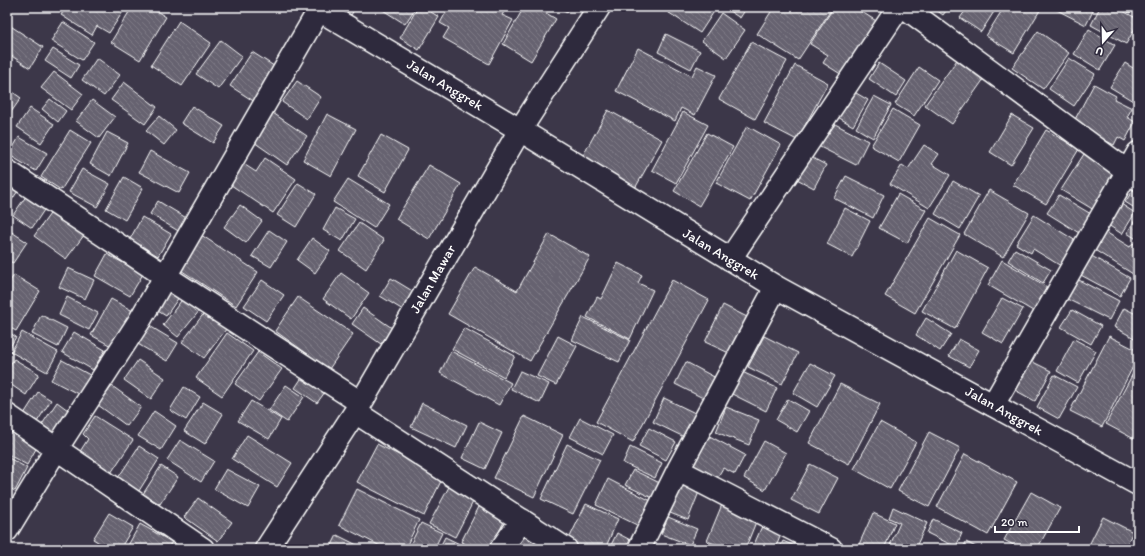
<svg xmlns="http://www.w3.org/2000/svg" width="1145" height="556" viewBox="0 0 1145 556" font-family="Itim,sans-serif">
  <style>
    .building { fill: url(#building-back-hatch); stroke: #fff }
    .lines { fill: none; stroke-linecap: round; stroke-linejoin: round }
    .street-casing { stroke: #fff; stroke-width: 25 }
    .secondary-casing { stroke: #fff; stroke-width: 25 }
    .street { stroke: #2f2a3d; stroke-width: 22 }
    .secondary { stroke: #2f2a3d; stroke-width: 22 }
    .labels { text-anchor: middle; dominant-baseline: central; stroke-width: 3.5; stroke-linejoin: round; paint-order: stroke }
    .street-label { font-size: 14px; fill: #fff; stroke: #2f2a3d }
  </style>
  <defs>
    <pattern id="building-back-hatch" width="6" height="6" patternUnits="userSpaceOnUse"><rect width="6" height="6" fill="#666270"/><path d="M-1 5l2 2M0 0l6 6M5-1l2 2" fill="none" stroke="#7d7a85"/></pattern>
  </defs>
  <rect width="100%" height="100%" fill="#3c3749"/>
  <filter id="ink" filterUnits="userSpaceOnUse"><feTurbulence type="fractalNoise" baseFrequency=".025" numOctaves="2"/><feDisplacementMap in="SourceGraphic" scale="8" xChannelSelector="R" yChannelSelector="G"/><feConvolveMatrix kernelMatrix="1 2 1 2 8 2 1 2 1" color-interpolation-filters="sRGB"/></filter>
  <g filter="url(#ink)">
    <!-- building -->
    <path class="building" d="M66,7h60l-17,26 -12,-7 -5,9 -31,-20z
      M132,7h18l16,10 -26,43 -29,-18z
      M338,7h18l-5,8z
      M378,7h38l-11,17z
      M418,7h5l16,10 -20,33 -19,-12z
      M449,7h58l-5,8 11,5 -24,44 -46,-26 6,-10 -9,-5z
      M524,7h12l20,12 -25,42 -28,-17z
      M558,7h12l-3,5z
      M660,7h50l5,3 -15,23z
      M723,7h24l-7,11z
      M774,7h59l-35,53 -41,-26z
      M834,7h20l27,17 -34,54 -24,-15 5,-8 -18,-11z
      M932,7h17l-6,8z
      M968,7h29l-16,25 -21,-14z
      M1004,7h38l-28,46 -28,-17z
      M1056,7h39l-9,18 -31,-16z
      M1100,7h15l23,12v4l-12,21 -35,-19z
      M1119,7h14l-3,6z
      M721,13l24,17 -19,28 -24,-17z
      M179,21l32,22 -29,43 -31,-21z
      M63,22l31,20 -12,18 -31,-19z
      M9,25l34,22 -13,21 -23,-15v-25z
      M1089,29l26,16 -15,25 -26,-16z
      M1038,31l31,22 -26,36 -31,-21z
      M666,34l34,17 -9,18 -33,-17z
      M221,40l21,16 -24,33 -22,-15z
      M751,42l36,19 -32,58 -36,-20z
      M638,48l54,28 5,-10 19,9 -21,40 -14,-7 -6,13 -59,-30z
      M53,49l26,16 -8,13 -26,-17z
      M252,52l25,16 -22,34 -25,-16z
      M959,57l27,19 -34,48 -27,-19z
      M97,58l23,17 -16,21 -22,-16z
      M1069,58l26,16 -21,32 -25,-17z
      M879,63l27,18 -10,16 -27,-18z
      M1125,63l13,8v33l-28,-17z
      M795,65l33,18 -31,57 -33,-17z
      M919,67l19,13 -24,36 -19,-12z
      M54,72l29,22 -12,16 -30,-22z
      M297,81l24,16 -14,22 -25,-17z
      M124,82l33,25 -12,17 -34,-24z
      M1094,84l22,12 -2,3 18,9 -5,9 8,5 -10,19 -7,-4 -4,8 -41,-22z
      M7,88l14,10 -14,20z
      M851,90l17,10 -15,26 -17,-10z
      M874,96l17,9 -18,33 -17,-10z
      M50,99l16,12 -8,11 -16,-13z
      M92,100l23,17 -16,21 -23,-17z
      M192,106l32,20 -11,17 -32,-20z
      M30,108l24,16 -13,19 -24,-16z
      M267,109l40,27 -20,29 -39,-27z
      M893,109l27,16 -21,37 -28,-16z
      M608,110l54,30 -29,52 -53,-31z
      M683,112l25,13 -32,58 -24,-13z
      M327,114l29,15 -25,47 -28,-16z
      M1012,115l22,13 -23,37 -21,-13z
      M159,116l17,14 -12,15 -18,-14z
      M831,122l37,19 -12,24 -38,-19z
      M747,126l34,19 -31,56 -34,-18z
      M70,130l21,13 -30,47 -20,-13z
      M1046,130l33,19 -33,55 -33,-19z
      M107,132l21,11 -17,33 -21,-12z
      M707,133l26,14 -34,59 -25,-15z
      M381,135l27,15 -23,42 -27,-16z
      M19,137l28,16 -11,18 -27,-16z
      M924,145l15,9 -7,10 18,11 -21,33 -39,-24 12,-19 6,4z
      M150,151l40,22 -11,20 -40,-21z
      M805,154l21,11 -12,23 -21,-11z
      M1084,154l32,20 -22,36 -33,-20z
      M265,158l31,21 -23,34 -45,-30 14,-20 14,9z
      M429,165l32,19 -32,55 -33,-20z
      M82,169l28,15 -13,23 -28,-15z
      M846,176l38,19 -11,23 -39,-20z
      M124,177l19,11 -18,32 -19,-11z
      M7,179l13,9 -13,19z
      M348,179l41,25 -15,24 -41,-26z
      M953,181l26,15 -19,33 -25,-15z
      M298,183l18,11 -20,33 -19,-12z
      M1134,189l4,2v19l-13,-8z
      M989,190l40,23 -26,44 -39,-23z
      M29,192l19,12 -16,24 -19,-13z
      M898,194l28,16 -19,33 -28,-15z
      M1059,195l32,19 -12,19 -32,-20z
      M158,201l30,18 -8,13 -30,-18z
      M1118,202l17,11 -13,21 -17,-11z
      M240,205l22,16 -16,22 -22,-16z
      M55,207l33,23 -22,29 -32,-23z
      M335,208l20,11 -13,22 -19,-11z
      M845,208l25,13 -18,36 -25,-13z
      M1034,215l42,26 -15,25 -28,-17 -2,4 -15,-9z
      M1138,215v25l-11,-7z
      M142,217l29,17 -13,22 -28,-17z
      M930,218l30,17 -45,78 -30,-17z
      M359,223l25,17 -18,29 -26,-18z
      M7,229l20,13 -14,21 -6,-3z
      M269,230l18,12 -16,25 -19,-11z
      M1104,231l26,16 3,-4 5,4v19l-5,8 -40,-25z
      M198,233l60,39 -22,34 -60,-39z
      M549,234l41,23 -60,104 -82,-47 27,-47 42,24z
      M312,238l18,13 -15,22 -18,-13z
      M1015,249l36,21 -8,13 -35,-22z
      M956,250l32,18 -33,61 -33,-18z
      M107,254l36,20 -13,22 -35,-20z
      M1088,254l42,24 -10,18 -43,-23z
      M1002,260l45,27 -14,24 -45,-26z
      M618,263l24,12 -4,8 15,7 -23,49 -43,-22 10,-20 4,2z
      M68,268l26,12 -9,19 -26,-12z
      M341,273l28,20 -18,26 -28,-20z
      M14,275l26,16 -24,40 -9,-5v-40z
      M391,278l23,14 -11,18 -23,-14z
      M1077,279l42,22 -10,19 -42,-21z
      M262,280l22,15 -18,26 -22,-15z
      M672,280l37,20 -76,142 -37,-20z
      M166,288l13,9 -13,19 -13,-8z
      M67,297l31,16 -9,17 -30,-15z
      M184,297l16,13 -22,27 -15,-12z
      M298,297l55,37 -24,35 -54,-38z
      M1002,298l21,11 -20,35 -21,-12z
      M111,299l22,12 -20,36 -22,-12z
      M723,305l24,12 -18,36 -24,-11z
      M363,308l29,20 -11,16 -29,-20z
      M1124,308l14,7v25l-24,-13z
      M1072,310l29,16 -10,18 -30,-17z
      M205,312l22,16 -23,30 -22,-16z
      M41,315l26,13 -9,19 -26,-13z
      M583,317l47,23 -11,22 -47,-22z
      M926,318l25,16 -11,17 -24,-16z
      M148,325l30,18 -11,18 -31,-18z
      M464,328l51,28 -11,21 -52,-28z
      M7,331l9,6 -9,15z
      M22,332l36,20 -11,20 -36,-20z
      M74,332l31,18 -12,20 -31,-18z
      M227,333l26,18 -31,45 -26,-18z
      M558,336l19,10 -21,39 -19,-9z
      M764,336l34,17 -16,31 -34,-17z
      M1109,336l29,15v6l-36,70 -32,-16z
      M959,339l20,11 -10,17 -20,-11z
      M1074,339l22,12 -18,32 -21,-12z
      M451,351l60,32 -12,22 -59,-32z
      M258,352l24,17 -23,32 -24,-17z
      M14,359l25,15 -13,21 -19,-13v-13z
      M1027,359l24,12 -16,30 -24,-13z
      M62,360l28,15 -10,20 -29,-15z
      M138,360l27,18 -14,21 -27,-19z
      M686,362l32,17 -11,21 -32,-16z
      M810,363l25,13 -18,31 -24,-14z
      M1138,364v77l-32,-17z
      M738,370l39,18 -11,23 -38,-19z
      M520,371l29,13 -9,19 -29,-14z
      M1054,375l23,12 -18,32 -22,-12z
      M303,376l22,16 -8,11 -22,-15z
      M840,384l40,20 -31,60 -40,-21z
      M286,385l18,12 -17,25 -18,-12z
      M112,386l29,21 -14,19 -29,-21z
      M184,387l16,10 -14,23 -16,-10z
      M38,392l13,8 -16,25 -13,-8z
      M664,398l31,15 -11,24 -31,-15z
      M788,399l21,12 -12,21 -21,-12z
      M251,401l30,18 -12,20 -31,-18z
      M57,402l15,11 -17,23 -14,-10z
      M203,402l20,12 -18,30 -21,-13z
      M422,403l45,22 -11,23 -45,-21z
      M726,407l33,13 -10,25 -33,-13z
      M154,411l22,15 -15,24 -23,-14z
      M95,416l38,24 -22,33 -32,-20 9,-14 -5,-5z
      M524,416l39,19 -29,62 -40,-19z
      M580,418l33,17 -10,19 -33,-17z
      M479,422l23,11 -17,36 -23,-11z
      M880,422l36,20 -26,47 -36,-20z
      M649,428l27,14 -10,18 -27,-14z
      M7,429l30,18 -10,18 -20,-11z
      M702,432l43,23 -10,19 -12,-6 -6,10 -31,-16z
      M929,432l31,16 -31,59 -31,-16z
      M247,435l45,28 -15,24 -45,-28z
      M180,440l34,21 -13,21 -34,-22z
      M764,441l22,12 -21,37 -21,-12z
      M377,444l66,33 -19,39 -67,-34z
      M567,444l33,16 -27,54 -32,-15z
      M139,446l20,13 -22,35 -21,-13z
      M630,447l32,16 -7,15 -32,-15z
      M965,454l52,28 -29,53 -51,-28z
      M7,457l20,11 -12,23 -8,-4z
      M810,464l28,14 -19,36 -28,-14z
      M161,466l17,11 -18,27 -17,-10z
      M226,469l34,18 -12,21 -34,-19z
      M633,470l31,15 -7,15 -32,-15z
      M608,479l45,23 -12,25 -45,-22z
      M450,485l25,13 -20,39 -26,-13z
      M682,485l17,7 -11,28 -18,-7z
      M357,489l62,31 -14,29h-19l-47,-24z
      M1031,492l29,16 -23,41h-16l-17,-9z
      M198,498l34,24 -14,19 -34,-24z
      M723,502l35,15 -13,32h-17l-21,-8z
      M481,503l26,13 -17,33h-16l-13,-7z
      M586,504l32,15 -13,30h-27l-11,-6z
      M893,507l34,16 -12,26h-17l-8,-4 10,-22 -11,-5z
      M109,513l24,14 -13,22h-11l-16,-10z
      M873,513l22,10 -11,26h-27z
      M668,517l29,12 -7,16 -29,-11z
      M1103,517l30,15 -9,17h-37z
      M933,519l29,14 -6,14 -29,-14z
      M421,523l21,10 -8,16h-26z
      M140,524l32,18 -5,7h-41z
      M763,524l19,8 -7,17h-23z
      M617,533l21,11 -3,5h-26z
      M520,534l33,15h-40z
      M337,535l28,14h-35z
      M445,537l25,12h-31z
      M783,541l14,6 -1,2h-17z
      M966,542l14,7h-17z"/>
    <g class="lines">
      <defs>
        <path id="street" d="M904,7l234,172
          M7,171l158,105 196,127
          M730,259l169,-252
          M993,405l145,-252
          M355,412l211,137
          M7,415l196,134
          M678,470l153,79
          M7,530l50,-82 83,-128 179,-310
          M266,549l95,-146 159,-273 79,-123
          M501,549l21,-29
          M639,549l39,-79 98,-183"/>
        <path id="secondary" d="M314,7l206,123 256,157 362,197"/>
      </defs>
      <!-- street casing -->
      <use href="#street" class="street-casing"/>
      <!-- secondary casing -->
      <use href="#secondary" class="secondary-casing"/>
      <!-- street -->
      <use href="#street" class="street"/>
      <!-- secondary -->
      <use href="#secondary" class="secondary"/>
    </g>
  </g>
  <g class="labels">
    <!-- street labels -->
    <g class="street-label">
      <text transform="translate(445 85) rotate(31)">Jalan Anggrek</text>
      <text transform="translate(721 254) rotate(31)">Jalan Anggrek</text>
      <text transform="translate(433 279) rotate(-60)">Jalan Mawar</text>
      <text transform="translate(1004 411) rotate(29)">Jalan Anggrek</text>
    </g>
  </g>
  <!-- margin -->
  <rect width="1145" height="556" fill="none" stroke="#2f2a3d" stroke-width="24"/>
  <rect x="12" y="12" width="1121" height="532" fill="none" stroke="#fff" stroke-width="1.5" filter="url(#ink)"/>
  <!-- north arrow -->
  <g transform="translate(1103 42) rotate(200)" stroke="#2f2a3d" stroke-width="3" paint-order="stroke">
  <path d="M0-3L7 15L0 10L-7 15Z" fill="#ffffff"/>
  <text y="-6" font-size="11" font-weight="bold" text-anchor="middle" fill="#ffffff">U</text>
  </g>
  <!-- scale -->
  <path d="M995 526v6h84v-6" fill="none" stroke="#ffffff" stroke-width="2"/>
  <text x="1001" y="526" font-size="12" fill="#ffffff" stroke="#2f2a3d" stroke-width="3" paint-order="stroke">20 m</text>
</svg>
